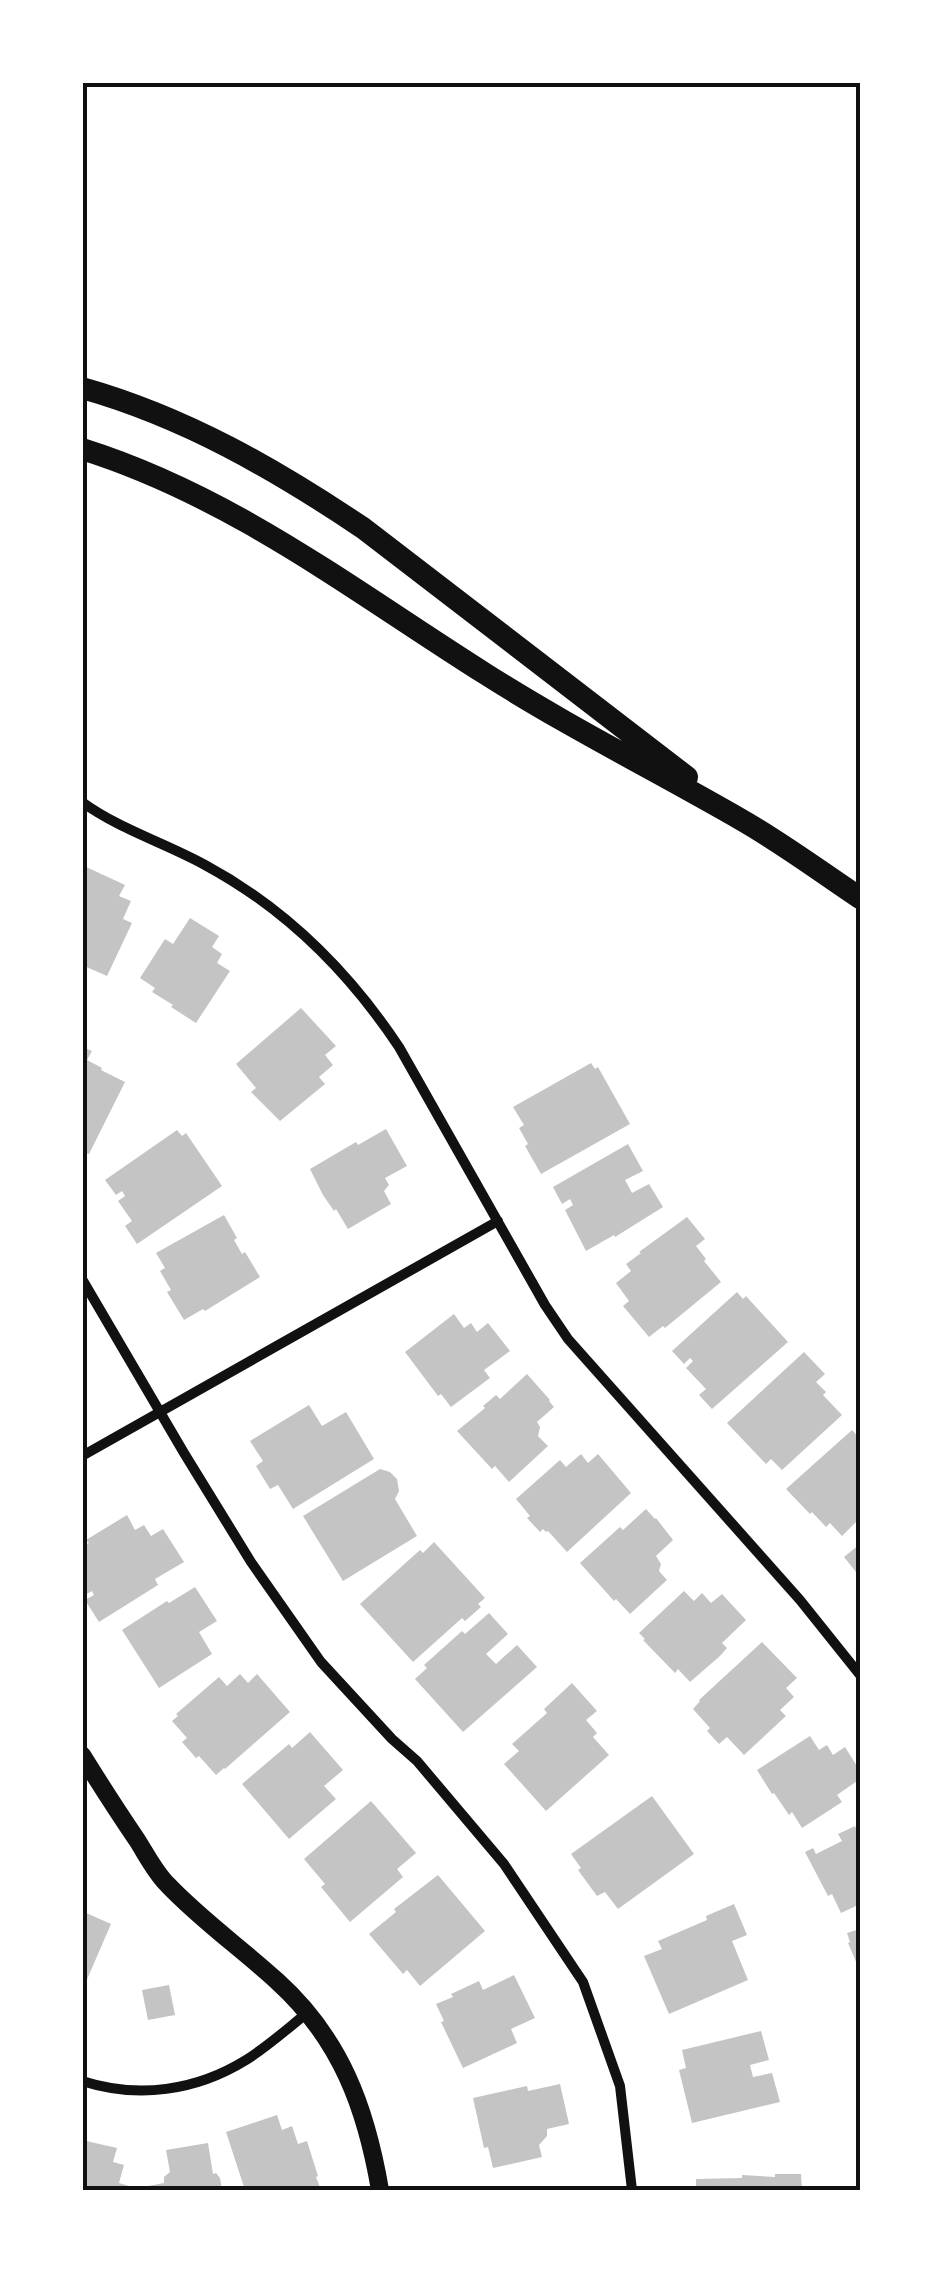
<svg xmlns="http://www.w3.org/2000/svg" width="943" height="2273" viewBox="0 0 943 2273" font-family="'IBM Plex Sans',sans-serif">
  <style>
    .building { fill: #c4c4c4 }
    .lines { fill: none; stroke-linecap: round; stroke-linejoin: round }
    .minor { stroke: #111; stroke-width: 10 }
    .tertiary { stroke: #111; stroke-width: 18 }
    .primary { stroke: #111; stroke-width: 22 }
    .neatline { fill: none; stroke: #111; stroke-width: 4 }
  </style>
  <rect width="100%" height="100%" fill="#fff"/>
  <!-- building -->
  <path class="building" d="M82,865l43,20 -6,11 12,5 -8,18 9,4 -25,53 -25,-11z
    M190,918l29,18 -7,11 10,7 -5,9 13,8 -34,52 -25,-16 2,-2 -21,-13 3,-4 -15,-10 25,-39 8,5z
    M301,1008l35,38 -11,9 8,10 -14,12 6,7 -45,37 -29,-29 5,-4 -20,-24z
    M82,1047l10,4 -5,9 15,8 -1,2 24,12 -36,72 -7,-2z
    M591,1063l4,6 3,-2 32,57 -89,50 -16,-28 3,-2 -9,-16 5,-3 -11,-18z
    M386,1129l21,37 -22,12 4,7 -5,6 7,13 -43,25 -12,-20 -2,2 -11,-16 -13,-26 46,-27 2,3z
    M177,1130l5,6 4,-3 36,53 -85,58 -12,-18 7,-5 -14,-20 7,-5 -3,-5 -6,4 -11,-15z
    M628,1144l15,27 -18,9 7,13 17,-9 14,23 -48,30 -1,-2 -28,16 -21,-41 8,-5 -3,-6 -8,5 -9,-17z
    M224,1215l13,23 -3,2 8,14 3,-2 15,25 -55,34 -2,-2 -19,11 -17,-28 4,-2 -11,-19 5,-3 -9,-15z
    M687,1217l18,22 -9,7 10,13 -2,2 17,21 -56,46 -2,-2 -14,11 -26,-31 6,-5 -13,-18 15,-12 -5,-7 15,-11 -2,-1z
    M737,1292l6,7 3,-3 42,46 -76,67 -13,-14 7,-6 -20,-21 7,-7 -3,-3 -6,6 -12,-13z
    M454,1314l10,14 7,-5 6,9 11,-9 22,28 -26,19 6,8 -39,29 -10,-13 -3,2 -33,-44z
    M804,1352l21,22 -9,8 10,10 -3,3 19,20 -60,55 -11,-11 -5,5 -39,-41z
    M527,1374l23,26 -1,1 5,6 -17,15 3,5 -2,9 10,10 -39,36 -14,-16 -3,3 -35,-38 28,-23 -2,-2 13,-11 4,4z
    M309,1405l13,21 24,-14 28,47 -81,50 -15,-24 -8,4 -14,-23 7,-5 -13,-20z
    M852,1430l8,9v22l-4,4 4,6v47l-18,18 -12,-13 -4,4 -14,-15 -2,2 -24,-25z
    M581,1454l7,9 10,-9 33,39 -64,59 -19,-21 -2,1 -3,-3 -3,3 -13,-14 3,-2 -14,-17 44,-39 6,7z
    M380,1469l10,3 7,7 2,12 -4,8 22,37 -74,45 -40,-65z
    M646,1509l9,10 1,-1 17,22 -17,16 5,8 -2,7 8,9 -37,34 -14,-15 -2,2 -34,-38 40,-36 3,3z
    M127,1515l8,15 9,-5 7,11 12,-7 21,33 -29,17 3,6 -59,37 -14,-22 9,-5 -2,-4 -7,4 -3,-4v-44l7,-4 -3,-3z
    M434,1542l51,56 -7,6 3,3 -16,14 -3,-3 -49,44 -53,-58 60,-54 3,3z
    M860,1544v33l-16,-20z
    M195,1587l22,34 -18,11 13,22 -53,34 -37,-58 45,-29 2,2z
    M684,1591l10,10 8,-8 9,10 11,-9 24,26 -24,23 5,5 -7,8 -30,26 -12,-13 -3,4 -32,-33 2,-1 -6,-6z
    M489,1613l19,21 -22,20 10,10 21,-19 20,22 -74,65 -48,-53 12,-11 -3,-3 38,-34 3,3z
    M762,1642l35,36 -11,10 8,9 -14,13 6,6 -42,39 -17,-18 -8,7 -12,-13 3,-3 -17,-19 7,-8 -1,-1z
    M240,1674l8,9 9,-9 33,38 -65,57 -1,-1 -8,7 -17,-19 -3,2 -14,-16 5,-4 -15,-17 6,-5 -2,-2 43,-37 8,9z
    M572,1683l25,28 -11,9 11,13 -4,4 16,18 -63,56 -42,-47 15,-13 -7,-7 35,-31 -3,-4z
    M310,1732l33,38 -19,16 12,13 -47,40 -47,-55 47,-40 3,4z
    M810,1736l9,14 8,-5 6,10 12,-8 15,24v8l-23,16 5,7 -40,26 -10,-16 -3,3 -15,-22 -2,1 -15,-24z
    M652,1796l42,58 -76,55 -13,-17 -8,4 -19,-26 3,-2 -10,-14z
    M371,1801l45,52 -19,16 6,8 -53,45 -29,-35 4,-3 -21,-25z
    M855,1826l2,5 3,-2v75l-19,9 -9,-19 -4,2 -23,-44 8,-4 3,6 26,-13 -4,-7z
    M438,1875l47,56 -65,55 -13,-16 -4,4 -34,-40 27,-22 -2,-3z
    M734,1904l13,31 -15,6 16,39 -79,34 -25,-58 18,-7 -4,-8 49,-21 -1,-4z
    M84,1912l27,12 -29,67v-77z
    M860,1929v42l-12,-28 2,-1 -3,-9z
    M514,1975l21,43 -24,11 6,14 -54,25 -22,-46 3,-1 -8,-17 17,-7 -2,-3 28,-13 4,9z
    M169,1985l6,30 -27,5 -6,-30z
    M761,2031l8,29 -19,5 3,12 19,-4 8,29 -88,21 -13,-53 7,-2 -4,-18z
    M560,2084l9,40 -22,5v7l-8,9 3,12 -49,11 -5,-21 -4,1 -11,-50 54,-12 1,5z
    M277,2115l5,15 10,-4 6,18 9,-3 11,35 -2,1 5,13h-76l-19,-58z
    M82,2140l35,8 -4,14 11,3 -5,18 10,3 -1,4h-46z
    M208,2143l5,31 3,-1 4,5 2,12h-73l-1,-4 16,-3v-6l6,-5 -4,-22z
    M775,2174h26l1,16h-106v-11l46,-1v-3l33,2z"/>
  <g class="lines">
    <!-- minor -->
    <path class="minor" d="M82,802c37,27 83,41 123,63 80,43 144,107 194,182l146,258 23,34 232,261 60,75
      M82,1279l102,174 67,109 70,100 71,77 25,22 87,103 79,118 37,104 12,104
      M82,1456l416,-235
      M82,2081c56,18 114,10 164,-21 21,-13 41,-31 61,-47"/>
    <!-- tertiary -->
    <path class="tertiary" d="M82,1755c18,29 36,57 55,85 9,14 18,32 30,44 34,36 74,64 110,97 64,58 89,127 103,209"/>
    <!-- primary -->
    <path class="primary" d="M82,388c103,29 193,81 281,140l324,249
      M82,449c150,47 272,142 402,224 83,53 171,97 256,146 42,24 81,53 120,79"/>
  </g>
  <!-- border -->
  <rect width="943" height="2273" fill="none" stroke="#ffffff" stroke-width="170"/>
  <rect x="85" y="85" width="773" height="2103" class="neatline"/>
</svg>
